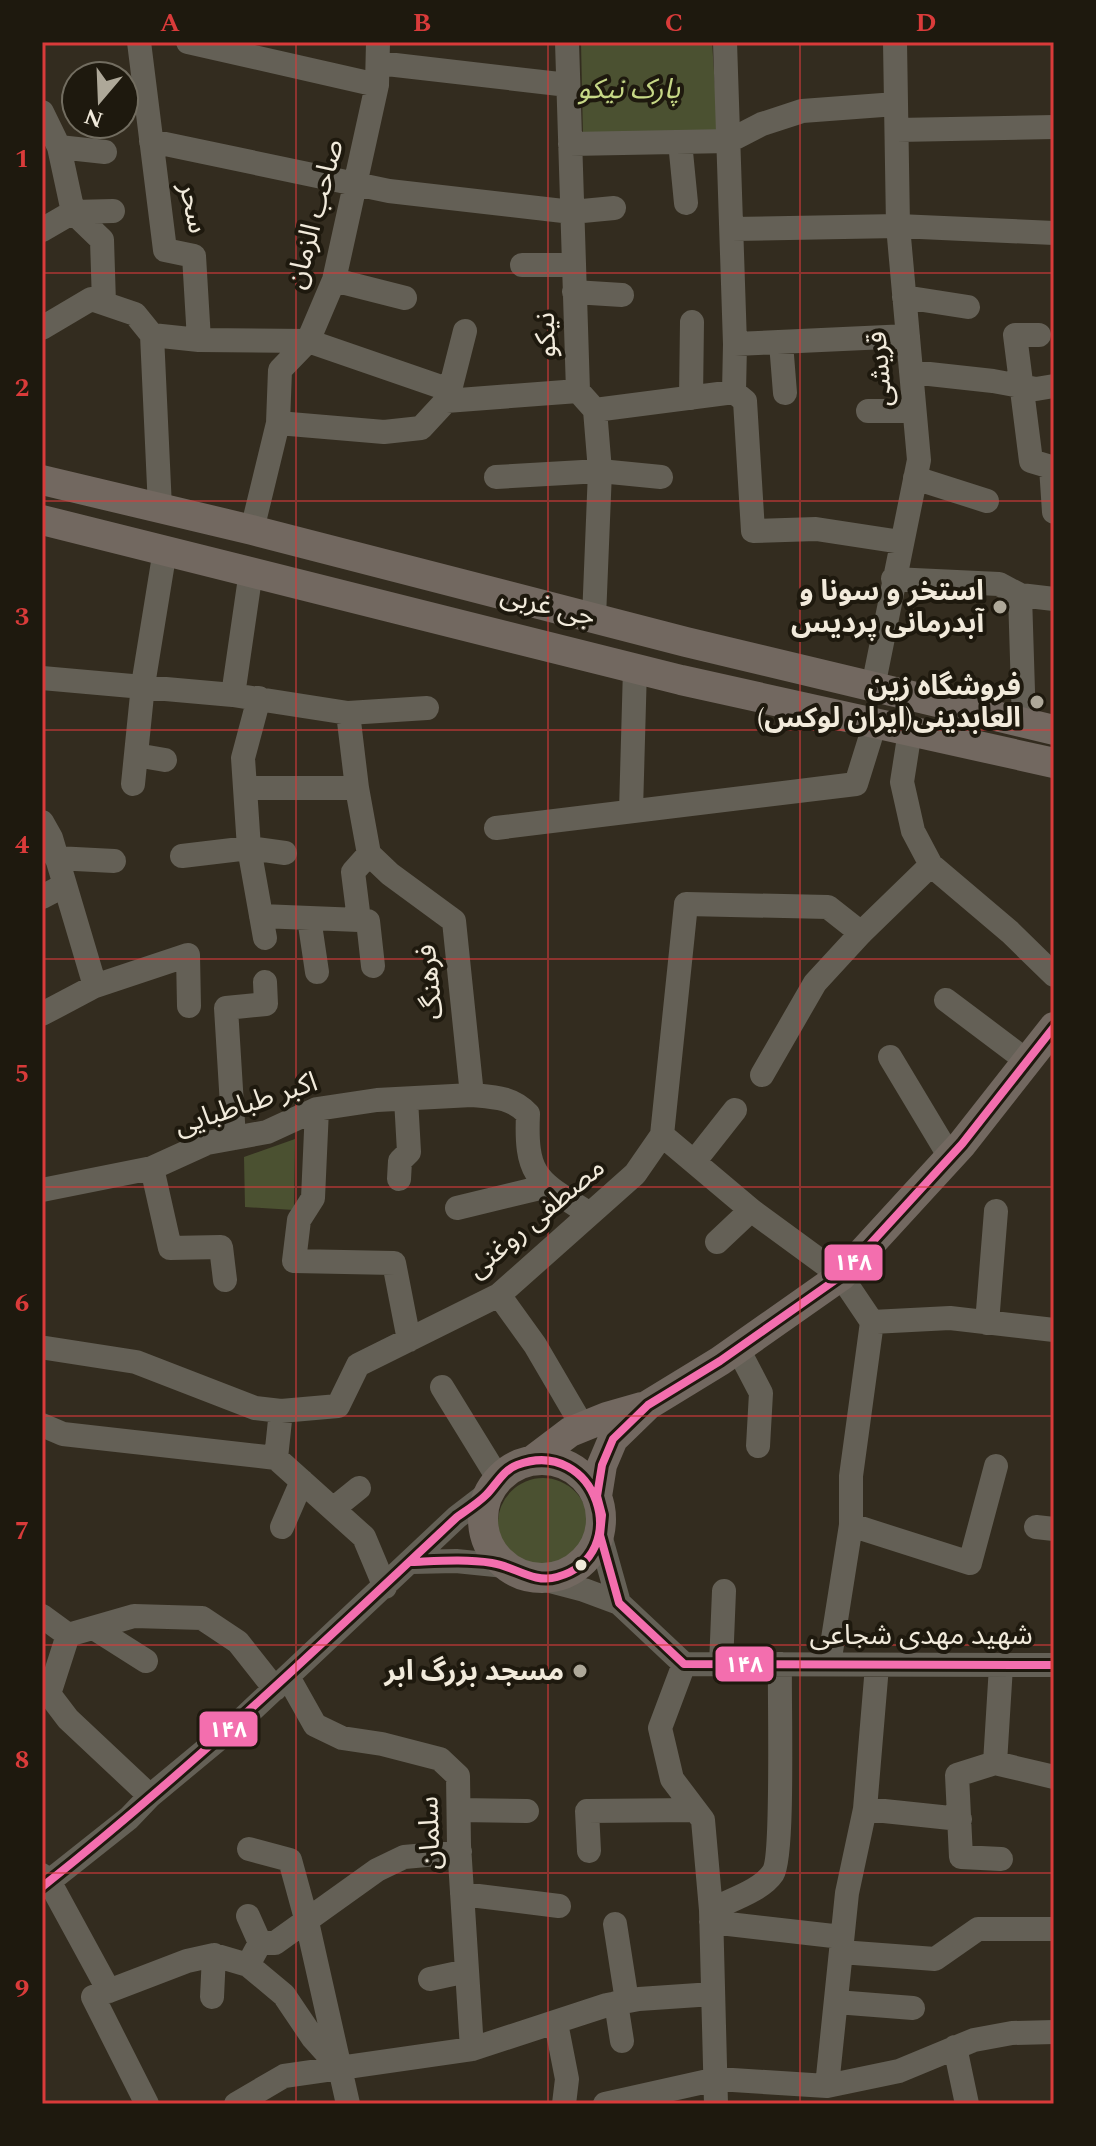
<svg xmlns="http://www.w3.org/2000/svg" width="1096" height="2146" viewBox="0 0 1096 2146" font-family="Spectral,'Noto Sans Arabic',serif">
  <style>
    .green { fill: #4b5131 }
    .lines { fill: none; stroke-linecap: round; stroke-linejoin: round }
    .minor { stroke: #646056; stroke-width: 24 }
    .major { stroke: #726860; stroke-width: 30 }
    .bus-1-casing { stroke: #1e190e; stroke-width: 14 }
    .bus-1 { stroke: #f36eae; stroke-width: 8 }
    .grid { fill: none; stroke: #d93b3a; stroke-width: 2; stroke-opacity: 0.55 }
    .poi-dot { fill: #aea899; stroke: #1e190e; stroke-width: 3 }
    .bus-dot { fill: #f1eadb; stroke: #1e190e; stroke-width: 3 }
    .labels { text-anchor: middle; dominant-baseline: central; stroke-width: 8; stroke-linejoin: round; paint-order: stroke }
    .park-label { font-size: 28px; font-style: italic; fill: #c7d886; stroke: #1e190e }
    .street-label { font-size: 28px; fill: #f1eadb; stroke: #1e190e }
    .poi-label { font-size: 28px; font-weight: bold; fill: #f1eadb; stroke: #1e190e; text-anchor: end }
    .line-badge { stroke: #1e190e; stroke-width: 3 }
    .badge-label { font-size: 22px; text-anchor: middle; font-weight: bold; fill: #fff }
    .neatline { fill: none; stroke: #d93b3a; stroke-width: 3 }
    .grid-label { font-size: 26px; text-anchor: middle; font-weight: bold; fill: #d93b3a }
  </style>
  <rect width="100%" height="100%" fill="#332c1f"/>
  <!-- green -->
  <path class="green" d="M581,42h131l6,89 -135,7z
    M295,1139l-1,71 -49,-3 -1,-50z
    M498 1523a45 45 0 1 1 90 0a45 45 0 1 1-90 0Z"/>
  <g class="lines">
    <!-- minor -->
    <path class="minor" d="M139,42l26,208 29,6 5,84 -47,-5 8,173
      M188,42l189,43
      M567,42l11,349 17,19 5,61 -6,147
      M725,42l10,302 -1,48 11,9 8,130 63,-2 85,13
      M378,63l190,22
      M42,112l17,35 14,65 29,28 2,63
      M897,130l157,-3
      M151,141l238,50 183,21 42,-4
      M680,142l6,61
      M570,144l159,-3 33,-17 40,-13 94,-7
      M59,147l46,5
      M732,229l166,-3 156,7
      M42,230l31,-18 40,-1
      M522,265h51
      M334,280l71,18
      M574,292l48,3
      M904,297l64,10
      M42,328l49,-29 44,15 17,21
      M1039,335h-24l16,126 20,6 3,45
      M199,340l109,1 142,49 -4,11 -25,27 -37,4 -106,-9
      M781,343l4,50
      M735,344l173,-8
      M911,372l82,9 43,8 18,-3
      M450,390l15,-59
      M691,398l1,-76
      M446,401l132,-10
      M595,410l139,-18
      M868,411h46
      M496,477l104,-6 61,6
      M915,478l72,23
      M252,530l26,-107 2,-53 28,-29 26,-61 43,-195 1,-43
      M893,579l106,5 21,11 34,4
      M1020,595l4,128
      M42,678l191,17 115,18 79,-5
      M873,687l46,-227 -21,-234 -3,-184
      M233,695l18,-124
      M259,698l-16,60 6,90 16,90
      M348,713l9,75 12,66 21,20 64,47 18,174c22,2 40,2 56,19 -3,65 11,67 62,100
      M910,731l-8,51 11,49 18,34 79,67 44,43
      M136,755l29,5
      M133,784l10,-99 22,-135
      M245,788h112
      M631,811l4,-143
      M42,822l9,16 44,148
      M496,828l360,-44 19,-61
      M182,856l67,-8 36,5
      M56,858l58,3
      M42,897l23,-12
      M261,916l98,4 -6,-48 16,-18
      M309,918l8,54
      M368,921l5,45
      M946,1000l81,61
      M42,1014l53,-28 93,-31 1,51
      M890,1057l60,100
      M762,1075l53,-92 46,-50 70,-68
      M317,1109l-4,89 -14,22 -5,41 100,2 15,77
      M662,1135l89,75 90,66 31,46 -21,154v49l-22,139
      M234,1138l-8,-130 40,-4 -1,-22
      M694,1162l41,-52
      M152,1168l18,80 51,-1 4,33
      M399,1179l1,-18 9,-9 -3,-53
      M42,1190l110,-22 55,-25 60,-11 50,-23 60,-9 95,-5
      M457,1208l91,-22
      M717,1242l34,-32
      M499,1295l36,50 48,82
      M872,1322l78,-4 104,12
      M987,1323l9,-112
      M46,1348l90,14 119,46 26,3 57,-5 20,-41 141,-70 136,-121 27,-39 24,-231 142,3 33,26
      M738,1349l23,44 -3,53
      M442,1387l56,91
      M42,1425l21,9 213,24 88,79 21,50
      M276,1458l5,-47
      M333,1509l26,-21
      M851,1525l119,38 26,-97
      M282,1527l20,-46
      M1036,1527l18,2
      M600,1535l19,68
      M412,1562l44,-1 49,5
      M542,1579l42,11 35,13 65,61 370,1
      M42,1616l26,19 66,-19 68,2 36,24 37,47
      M94,1628l52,33
      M684,1664l-24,64 12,51 31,41 8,90
      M721,1665l3,-74
      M1001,1666l-6,97 59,14
      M288,1677l27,48 27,13 40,6 58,15 18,17 1,69 13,204
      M49,1694l19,25 82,77
      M49,1694l19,-59
      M995,1763l-38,12 4,82 40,2
      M865,1809l95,10
      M459,1810l68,1
      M249,1849l41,11 17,62 41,182
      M589,1851l-2,-40 108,-1
      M42,1875l7,6 60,110
      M42,1887l87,-69 21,-22 88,-73 219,-206 30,-23
      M462,1894l97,12
      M248,1916l12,27
      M711,1922l131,15
      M615,1924l12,77
      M841,1952l94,7 43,-30h76
      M248,1965l12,-22h15l102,-73 27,-13 56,-5
      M430,1979l37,-8
      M212,1997l2,-42
      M836,2002l77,6
      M616,2003l6,38
      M556,2023l11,56 -3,25
      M955,2047l12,57
      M827,2086l20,-193 18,-84 12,-143
      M147,2104l-54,-107 94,-36 27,-6 34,10 36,30 29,43 27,30
      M236,2104l48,-28 188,-27 135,-44 32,-6 74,-5
      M605,2104l112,-25 110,7 72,-15 75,-31 38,-7 42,-1
      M716,2104l-5,-194c19,-10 50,-19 62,-37 11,-17 6,-178 7,-209"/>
    <!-- major -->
    <path class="major" d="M42,480l210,50 434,112 368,88
      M42,520l639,160 373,83
      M483 1519a59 59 0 1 1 118 0a59 59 0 1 1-118 0Z
      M533,1460l37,-28 37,-15 35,-10
      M597,1496l5,-31 11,-26 35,-34 72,-44 121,-85 121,-132 92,-117"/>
    <defs>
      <path id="bus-1" d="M1054,1027l-92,117 -121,132 -121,85 -72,44 -35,34 -11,26 -5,31 5,19 -2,20 19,68 65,61 370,1
        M42,1887c145,-115 280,-243 415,-370 10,-7 21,-14 29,-22 10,-10 17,-25 31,-30 79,-30 119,90 40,112 -23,7 -43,-11 -65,-14 -26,-4 -53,-2 -80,-1"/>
    </defs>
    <!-- bus-1 casing -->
    <use href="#bus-1" class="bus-1-casing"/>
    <!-- bus-1 -->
    <use href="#bus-1" class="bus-1"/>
  </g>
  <!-- grid -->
  <path class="grid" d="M296,42v2062M548,42v2062M800,42v2062M42,273h1012M42,501h1012M42,730h1012M42,959h1012M42,1187h1012M42,1416h1012M42,1645h1012M42,1873h1012"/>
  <!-- markers -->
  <g class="poi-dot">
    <circle cx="1000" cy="607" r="8"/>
    <circle cx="1037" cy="702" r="8"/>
    <circle cx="580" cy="1671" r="8"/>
  </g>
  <circle class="bus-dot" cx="581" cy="1565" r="7"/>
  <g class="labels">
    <!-- park labels -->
    <g class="park-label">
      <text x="629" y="89">پارک نیکو</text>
    </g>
    <!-- street labels -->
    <g class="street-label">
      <text transform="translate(193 208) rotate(78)">سحر</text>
      <text transform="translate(315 214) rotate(-75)">صاحب الزمان</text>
      <text transform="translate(546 335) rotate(-92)">نیکو</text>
      <text transform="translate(880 369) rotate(-95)">قریشی</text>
      <text transform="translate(548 606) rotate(14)">جی غربی</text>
      <text transform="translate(430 982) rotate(-96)">فرهنگ</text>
      <text transform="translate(246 1104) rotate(-18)">اکبر طباطبایی</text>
      <text transform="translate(536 1218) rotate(-40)">مصطفی روغنی</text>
      <text x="921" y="1635">شهید مهدی شجاعی</text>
      <text transform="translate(430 1833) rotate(-92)">سلمان</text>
    </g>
    <!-- poi labels -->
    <g class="poi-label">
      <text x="984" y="591">استخر و سونا و<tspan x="984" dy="32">آبدرمانی پردیس</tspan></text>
      <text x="1021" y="686">فروشگاه زین<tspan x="1021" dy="32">العابدینی(ایران لوکس)</tspan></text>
      <text x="564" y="1671">مسجد بزرگ ابر</text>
    </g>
  </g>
  <g class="line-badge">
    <rect x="823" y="1243" width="61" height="39" rx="8" fill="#f36eae"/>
    <rect x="714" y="1645" width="61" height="38" rx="8" fill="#f36eae"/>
    <rect x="198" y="1710" width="61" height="38" rx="8" fill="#f36eae"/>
  </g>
  <g class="badge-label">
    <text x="853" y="1270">۱۴۸</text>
    <text x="744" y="1672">۱۴۸</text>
    <text x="228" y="1737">۱۴۸</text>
  </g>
  <!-- border -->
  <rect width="1096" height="2146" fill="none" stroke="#1e190e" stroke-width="88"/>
  <!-- north arrow -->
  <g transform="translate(100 100) rotate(199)"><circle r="38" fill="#1e190e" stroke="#726d60" stroke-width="2"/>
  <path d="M0-6L14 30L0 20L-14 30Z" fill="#aea899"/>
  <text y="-12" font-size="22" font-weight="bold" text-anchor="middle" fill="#f1eadb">N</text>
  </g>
  <rect x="44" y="44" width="1008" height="2058" class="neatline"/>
  <g class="grid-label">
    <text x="170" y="31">A</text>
    <text x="422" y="31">B</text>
    <text x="674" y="31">C</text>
    <text x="926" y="31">D</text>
    <text x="22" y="167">1</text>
    <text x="22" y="396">2</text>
    <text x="22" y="625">3</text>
    <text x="22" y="853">4</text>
    <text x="22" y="1082">5</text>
    <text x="22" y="1311">6</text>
    <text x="22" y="1539">7</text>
    <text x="22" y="1768">8</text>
    <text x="22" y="1997">9</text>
  </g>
</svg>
